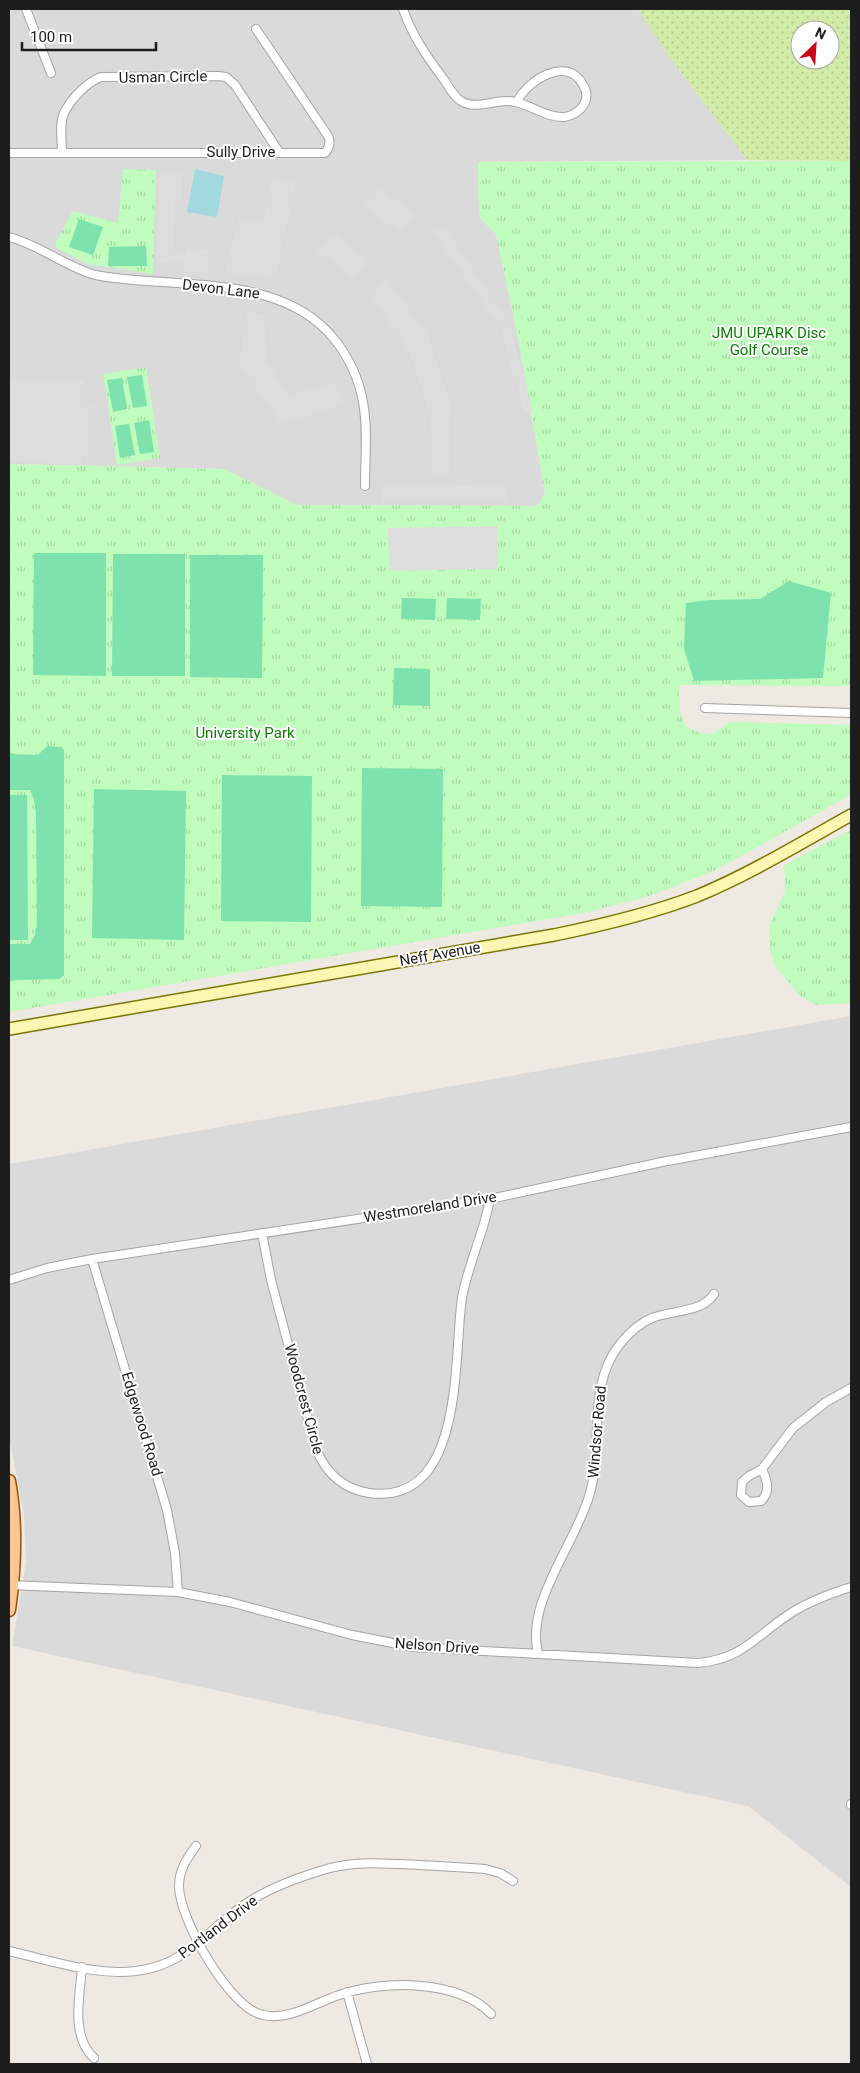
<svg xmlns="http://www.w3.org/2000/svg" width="860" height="2073" viewBox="0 0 860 2073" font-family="Roboto,sans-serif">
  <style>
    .residential { fill: #dbdada }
    .park { fill: url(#park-tufts) }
    .garden { fill: url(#garden-dots); fill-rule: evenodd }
    .pitch { fill: #7de2ad }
    .parking { fill: #ddd }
    .water { fill: #a1d9df }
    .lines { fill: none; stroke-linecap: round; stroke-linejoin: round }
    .street-casing { stroke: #a4a4a4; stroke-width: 10 }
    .secondary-casing { stroke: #787600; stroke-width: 14 }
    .primary-casing { stroke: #965100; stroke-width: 15 }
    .street { stroke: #fff; stroke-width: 8 }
    .secondary { stroke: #fcf6b3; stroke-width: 11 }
    .primary { stroke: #ffc597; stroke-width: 12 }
    .labels { text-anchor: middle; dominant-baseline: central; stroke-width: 4; stroke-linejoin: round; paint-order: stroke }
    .street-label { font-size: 15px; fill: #1d1d1d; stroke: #fff }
    .park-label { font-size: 15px; fill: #0d8007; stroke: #fff }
  </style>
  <defs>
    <pattern id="park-tufts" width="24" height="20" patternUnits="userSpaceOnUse" patternTransform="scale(1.25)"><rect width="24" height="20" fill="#c0fcbd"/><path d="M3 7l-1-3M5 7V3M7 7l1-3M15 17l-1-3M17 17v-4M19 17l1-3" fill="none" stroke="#a5d8a2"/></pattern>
    <pattern id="garden-dots" width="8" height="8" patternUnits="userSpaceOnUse" patternTransform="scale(1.25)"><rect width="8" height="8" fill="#d1eca6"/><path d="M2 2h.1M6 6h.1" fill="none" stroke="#b3ca8e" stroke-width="1.8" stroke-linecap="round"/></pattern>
  </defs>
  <rect width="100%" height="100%" fill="#efe9e3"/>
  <!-- residential -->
  <path class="residential" d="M9,9h631l34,54 73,97 -269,2 1,55 17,17 22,103 27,156 -7,13 -241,-1 -73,-36 -215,-5z
    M851,1016v871l-103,-81 -736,-160 14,-84 -2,-48 -15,-77v-273z"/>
  <!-- park -->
  <path class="park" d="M851,161v525l-172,-1 1,28 5,13c21,11 26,11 45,-4l121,3v70l-137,76 -68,26 -63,16 -574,99v-548l215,5 73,36 240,1 8,-13 -27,-156 -22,-103 -17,-17 -1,-55z
    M123,169l33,1 -3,104 -65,-10 -34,-18 19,-35 45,12z
    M146,367l14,91 -43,7 -14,-91z
    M851,830v173l-35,2 -16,-9 -25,-30 -6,-19v-21l16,-35 -1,-26z"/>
  <!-- garden -->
  <path class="garden" d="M638,9h213v152l-104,-1 -73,-97zM800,30h30v30h-30z"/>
  <!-- pitch -->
  <path class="pitch" d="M79,219l24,8 -10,28 -24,-8z
    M146,246l1,20h-39l1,-19z
    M142,375l5,31 -14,2 -6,-31z
    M122,378l5,31 -14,3 -6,-32z
    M149,420l5,32 -14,2 -6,-31z
    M129,424l6,31 -15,3 -5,-32z
    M34,553h72v123l-73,-1z
    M113,554h72v122h-73z
    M190,555h73l-1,123 -72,-1z
    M789,581l42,12 -8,85 -129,3 -10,-32 2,-46 23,-3 51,-1z
    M402,598l34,1 -1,21 -34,-1z
    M447,598l34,1 -1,21 -34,-1z
    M394,668l36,1v37l-37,-1z
    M47,746l14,1 3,3v225l-4,4 -45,1 -6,2v-38h21l5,-9 2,-11 -1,-110 -2,-14 -4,-10h-21v-38l5,2 24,1z
    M362,768l81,1 -1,138 -81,-1z
    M222,775l90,1 -1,146 -90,-1z
    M94,789l92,2 -2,149 -92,-2z
    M9,795h18l1,145h-19z"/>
  <!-- parking -->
  <path class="parking" d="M160,173l22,1 -1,27h-6l-2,53 12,1 1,-6 27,1 -1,22 -28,-1v-8l-28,-1z
    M273,177l23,4 -21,99 -49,-8 12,-55 25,6z
    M378,186l36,29 -13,18 -36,-27z
    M446,230l58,84 7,16 22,81 -9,1 -24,-85 -68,-96z
    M331,232l38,28 -15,19 -37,-28z
    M386,277l43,61 21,64 1,72h-23l1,-57 -2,-13 -18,-52 -39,-59z
    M246,312l22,3 -3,46 25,35 48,-15 7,22 -64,21 -41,-60z
    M84,380l1,25 8,1 -2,49h-8l-1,9 -73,-2v-81z
    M382,485l123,1 1,15h-124z
    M497,526l1,43 -109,2 -1,-43z"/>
  <!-- water -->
  <path class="water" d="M195,169l29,7 -7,41 -30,-5z"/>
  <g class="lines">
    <defs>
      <path id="street" d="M26,9l25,64
        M403,9c9,27 25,49 42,72 4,6 9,16 16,20 14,9 33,-1 48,0 19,1 36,17 55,16 9,-1 20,-8 22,-18 1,-5 0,-10 -3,-14 -15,-30 -56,-5 -66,17
        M9,153h316c5,-6 6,-11 3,-17l-72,-107
        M62,153c0,-12 -3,-29 2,-40 7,-14 23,-31 37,-36l117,-1 8,1 9,8 44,67
        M9,237c31,8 55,29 86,38 78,15 186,-4 240,65 14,18 24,39 28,62 5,27 2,56 2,84
        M705,708l146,5
        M262,1233l9,47 45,169c10,24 27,40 53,44 97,13 84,-137 93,-195 6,-34 22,-65 28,-99
        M92,1259l75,251 8,43 3,39
        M9,1280l38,-12 45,-9 398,-60 172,-37 189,-35
        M762,1469l31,-41 33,-26 25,-14
        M762,1469c5,11 9,23 -1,32l-12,1 -8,-7 1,-13 7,-6z
        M9,1585l169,7 52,10 122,33 61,12 285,16c44,-4 57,-26 90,-48 19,-13 41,-21 63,-28
        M538,1653c-13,-51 39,-111 52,-160 14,-49 -4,-107 30,-149 9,-11 19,-21 32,-26 20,-8 50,-5 62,-24
        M851,1804v1
        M196,1846c-9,12 -17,24 -17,40 0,33 51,123 84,129 26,6 52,-12 76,-20 42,-15 119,-16 152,19
        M9,1951c40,9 85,25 127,20 49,-5 70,-40 108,-66 24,-17 58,-29 86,-37 23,-6 45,-5 68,-4 29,1 58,3 87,5l15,4 13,8
        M82,1967c-2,28 -12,69 12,91
        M347,1992l20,72"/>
      <path id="secondary" d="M9,1029l545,-94c49,-10 96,-21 143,-39 53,-22 104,-53 154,-81"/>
      <path id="primary" d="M9,1481c8,43 6,86 0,129"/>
    </defs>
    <!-- street casing -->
    <use href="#street" class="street-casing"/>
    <!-- secondary casing -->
    <use href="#secondary" class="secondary-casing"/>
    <!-- primary casing -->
    <use href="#primary" class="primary-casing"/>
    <!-- street -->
    <use href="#street" class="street"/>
    <!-- secondary -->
    <use href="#secondary" class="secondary"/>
    <!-- primary -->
    <use href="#primary" class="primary"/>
  </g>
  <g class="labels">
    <!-- street labels -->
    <g class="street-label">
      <text transform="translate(163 77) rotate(-1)">Usman Circle</text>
      <text x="241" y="152">Sully Drive</text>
      <text transform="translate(221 289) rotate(7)">Devon Lane</text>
      <text transform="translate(440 954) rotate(-10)">Neff Avenue</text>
      <text transform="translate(430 1207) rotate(-9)">Westmoreland Drive</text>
      <text transform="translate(304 1399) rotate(75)">Woodcrest Circle</text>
      <text transform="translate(142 1424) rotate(73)">Edgewood Road</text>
      <text transform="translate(597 1432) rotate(-85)">Windsor Road</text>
      <text transform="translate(437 1646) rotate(4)">Nelson Drive</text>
      <text transform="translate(218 1927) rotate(-37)">Portland Drive</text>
    </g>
    <!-- park labels -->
    <g class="park-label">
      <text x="769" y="333">JMU UPARK Disc<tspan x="769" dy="17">Golf Course</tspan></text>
      <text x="245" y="733">University Park</text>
    </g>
  </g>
  <!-- border -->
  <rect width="860" height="2073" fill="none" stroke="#1d1d1d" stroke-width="20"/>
  <!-- north arrow -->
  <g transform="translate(815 45) rotate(25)"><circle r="24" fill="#ffffff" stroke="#a5a5a5"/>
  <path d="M0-4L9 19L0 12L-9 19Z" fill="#ca001b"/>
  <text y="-8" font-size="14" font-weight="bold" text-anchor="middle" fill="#1d1d1d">N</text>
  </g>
  <!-- scale -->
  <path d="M22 42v8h134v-8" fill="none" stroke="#1d1d1d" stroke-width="2.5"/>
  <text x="30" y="42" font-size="15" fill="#1d1d1d" stroke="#ffffff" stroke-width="4" paint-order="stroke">100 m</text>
</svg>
